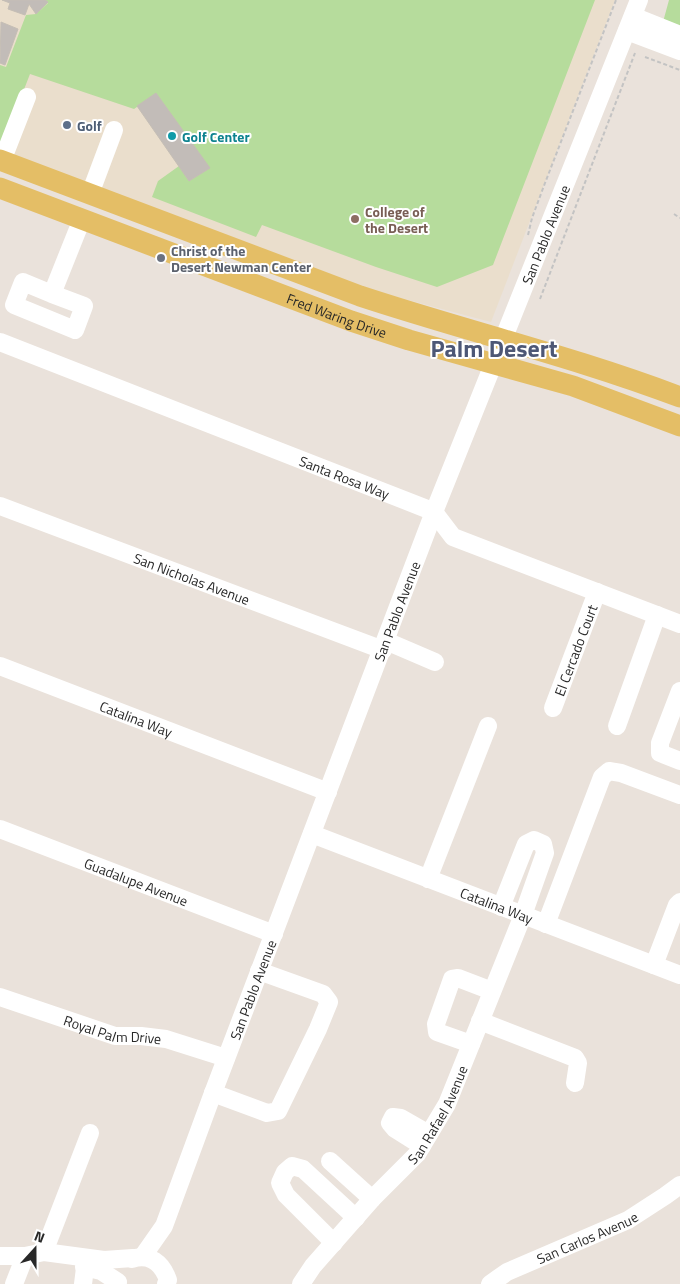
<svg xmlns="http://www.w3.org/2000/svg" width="680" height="1284" viewBox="0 0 680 1284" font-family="'Titillium Web',sans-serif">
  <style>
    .education { fill: #eadecc }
    .green { fill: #b6dc9c }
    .building { fill: #c2bcb8; stroke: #c5beb5 }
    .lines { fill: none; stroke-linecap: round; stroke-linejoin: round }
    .path { stroke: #c3c3c3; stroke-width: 2; stroke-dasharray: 4 2.5; stroke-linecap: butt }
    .minor { stroke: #fff; stroke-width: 18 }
    .major { stroke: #e4be66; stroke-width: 21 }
    .service-dot { fill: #5c6f8a; stroke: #fff; stroke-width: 2 }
    .culture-dot { fill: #0f9aa8; stroke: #fff; stroke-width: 2 }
    .education-dot { fill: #8d6e63; stroke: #fff; stroke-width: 2 }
    .worship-dot { fill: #6b7280; stroke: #fff; stroke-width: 2 }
    .labels { text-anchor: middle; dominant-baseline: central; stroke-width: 4; stroke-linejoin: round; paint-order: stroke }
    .service-label { font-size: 14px; font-weight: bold; fill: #4e5e75; stroke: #fff; text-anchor: start }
    .culture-label { font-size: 14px; font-weight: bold; fill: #0d838f; stroke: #fff; text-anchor: start }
    .education-label { font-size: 14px; font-weight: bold; fill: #785e54; stroke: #fff; text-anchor: start }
    .street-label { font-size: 14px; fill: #282828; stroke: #fff }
    .worship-label { font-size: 14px; font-weight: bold; fill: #5b616d; stroke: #fff; text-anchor: start }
    .town-label { font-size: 24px; font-weight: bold; fill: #4d5775; stroke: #fff }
  </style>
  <rect width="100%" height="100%" fill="#eae2db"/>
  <!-- education -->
  <path class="education" d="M0,0h615l-124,322 -132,-35 -359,-137z"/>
  <!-- green -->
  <path class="green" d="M45,0h550l-102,265 -56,22 -61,-20 -114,-42 -6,12 -104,-40 6,-16 21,-15 10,15 20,-13 -53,-74 -22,15 -104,-35 -28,72h-2v-81l6,2 20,-52 10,-1 12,-11z
    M669,0h11v29l-17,-7z"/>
  <!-- building -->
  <path class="building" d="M2,0h43l3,2 -12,12 -7,-10 -4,11 -17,-6 2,-6z
    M1,22l17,7 -13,36 -5,-2z
    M156,93l54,75 -21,13 -52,-75z"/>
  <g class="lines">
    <!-- path -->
    <path class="path" d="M645,57l35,13
      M674,214l6,4
      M528,235l4,-17 13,-35 71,-183
      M540,299l95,-246"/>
    <!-- minor -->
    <g class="minor">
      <path d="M633,16l47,19"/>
      <path d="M627,31l53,20"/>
      <path d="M2,161l25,-64"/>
      <path d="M90,194l24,-64"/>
      <path d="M52,294l32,12 -9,24 -61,-25 9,-23 29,12 30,-75"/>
      <path id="s1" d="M0,342l427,167 7,3 19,25 227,87"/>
      <path id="s2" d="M0,506l383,144"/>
      <path d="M386,641l49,21"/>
      <path id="s3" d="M0,666l328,126"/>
      <path d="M680,691l-20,52v10l20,8"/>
      <path id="s4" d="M553,708l44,-116"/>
      <path d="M617,726l40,-111"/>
      <path id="s5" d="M0,829l274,105"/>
      <path id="s6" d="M312,834l368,141"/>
      <path d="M428,879l60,-153"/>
      <path d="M546,924l56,-147 7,-6 12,2 59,22"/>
      <path d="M654,965l23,-60 3,-3"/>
      <path id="s7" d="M0,997l115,39h26l25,3 60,19"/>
      <path d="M480,1021l95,37 3,5 -3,20"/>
      <path d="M471,1044l-34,-12 -1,-8 16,-45 6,-1 34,13"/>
      <path d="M213,1093l54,20 11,-2 40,-82 11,-27 -6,-8 -64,-23"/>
      <path d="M422,1146l-27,-17 -5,-6 3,-6 8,1 28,16"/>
      <path d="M330,1161l42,38"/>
      <path d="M334,1243l-48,-48 -6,-12 5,-11 7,-6 11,3 53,49"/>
      <path d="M44,1252l46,-119"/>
      <path d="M0,1256h25l19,-4 60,8 29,-2"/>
      <path id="s8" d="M143,1256l21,-30 49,-133 221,-581 205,-512"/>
      <path d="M132,1259c18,-6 30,4 36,21l-2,4"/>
      <path d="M84,1267l17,4 17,11"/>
      <path d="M14,1284l11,-28"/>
      <path d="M83,1284l2,-16"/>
      <path id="s9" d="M301,1284l12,-18 59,-67 45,-45 30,-50 76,-189 22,-62 -2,-9 -9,-4 -8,4 -25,63"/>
      <path id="s10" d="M490,1284l17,-12 121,-52 37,-24 15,-11"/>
    </g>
    <!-- major -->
    <g class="major">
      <path d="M0,160l360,136c106,35 215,61 320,101"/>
      <path id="s11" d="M0,188l351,133 58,19 164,46 107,40"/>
    </g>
  </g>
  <!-- markers -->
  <circle class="service-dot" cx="67" cy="125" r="5"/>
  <circle class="culture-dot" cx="172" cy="136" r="5"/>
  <circle class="education-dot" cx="355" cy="219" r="5"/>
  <circle class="worship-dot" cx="161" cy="258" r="5"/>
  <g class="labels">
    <!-- service labels -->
    <g class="service-label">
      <text x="77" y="125">Golf</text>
    </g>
    <!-- culture labels -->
    <g class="culture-label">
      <text x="182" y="136">Golf Center</text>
    </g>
    <!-- education labels -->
    <g class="education-label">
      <text x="365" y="211">College of<tspan x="365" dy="16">the Desert</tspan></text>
    </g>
    <!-- street labels -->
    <g class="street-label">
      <text stroke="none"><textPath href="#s8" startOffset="1099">San Pablo Avenue</textPath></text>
      <text stroke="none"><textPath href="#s11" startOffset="360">Fred Waring Drive</textPath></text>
      <text stroke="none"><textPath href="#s1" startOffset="370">Santa Rosa Way</textPath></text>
      <text stroke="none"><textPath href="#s2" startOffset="205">San Nicholas Avenue</textPath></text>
      <text stroke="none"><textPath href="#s8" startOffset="694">San Pablo Avenue</textPath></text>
      <text stroke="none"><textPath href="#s4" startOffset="62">El Cercado Court</textPath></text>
      <text stroke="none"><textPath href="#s3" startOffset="146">Catalina Way</textPath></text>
      <text stroke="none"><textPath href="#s5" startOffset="146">Guadalupe Avenue</textPath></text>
      <text stroke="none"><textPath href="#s6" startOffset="198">Catalina Way</textPath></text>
      <text stroke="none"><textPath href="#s8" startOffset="289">San Pablo Avenue</textPath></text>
      <text stroke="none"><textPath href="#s7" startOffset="118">Royal Palm Drive</textPath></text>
      <text stroke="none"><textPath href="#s9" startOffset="219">San Rafael Avenue</textPath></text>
      <text stroke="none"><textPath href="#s10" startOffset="108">San Carlos Avenue</textPath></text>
    </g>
    <!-- worship labels -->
    <g class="worship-label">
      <text x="171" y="250">Christ of the<tspan x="171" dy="16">Desert Newman Center</tspan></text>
    </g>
    <!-- town labels -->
    <g class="town-label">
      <text x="494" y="348">Palm Desert</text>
    </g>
  </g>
  <!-- north arrow -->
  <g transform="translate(35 1249) rotate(21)" stroke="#ffffff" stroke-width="4" paint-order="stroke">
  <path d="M0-4L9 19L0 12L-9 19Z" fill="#282828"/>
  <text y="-8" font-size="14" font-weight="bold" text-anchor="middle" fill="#282828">N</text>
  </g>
</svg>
